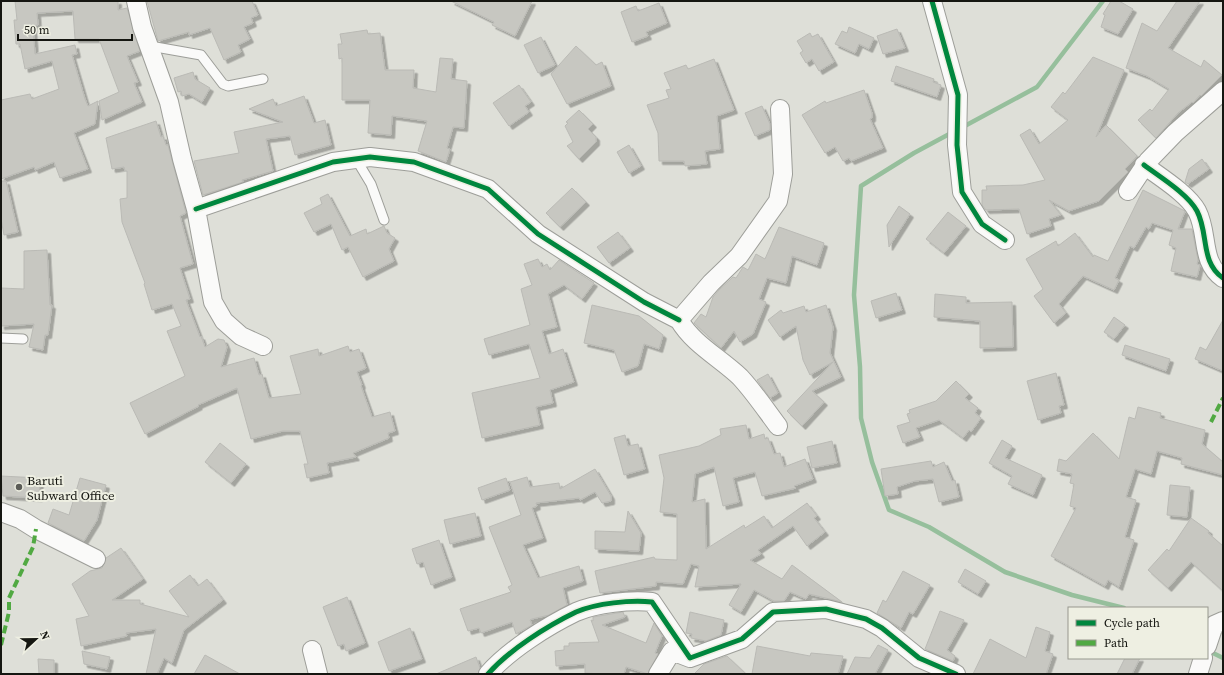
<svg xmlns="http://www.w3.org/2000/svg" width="1224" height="675" viewBox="0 0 1224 675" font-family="'Source Serif 4',serif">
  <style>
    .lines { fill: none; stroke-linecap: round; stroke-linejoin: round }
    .stream { stroke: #96bf9c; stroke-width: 4.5 }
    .building { fill: #c7c7c1; stroke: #babab5; filter: url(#shadow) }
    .lane-casing { stroke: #9d9e99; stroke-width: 11 }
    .street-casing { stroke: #9d9e99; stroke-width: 20 }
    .lane { stroke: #fafaf9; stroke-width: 9 }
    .street { stroke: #fafaf9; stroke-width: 18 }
    .quiet { stroke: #51a942; stroke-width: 4; stroke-dasharray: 8 4; stroke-linecap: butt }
    .cycleway-casing { stroke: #eeefe2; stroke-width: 8 }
    .cycleway { stroke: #00873e; stroke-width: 5 }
    .poi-dot { fill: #5b5c57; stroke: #eeefe2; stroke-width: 1.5 }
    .labels { text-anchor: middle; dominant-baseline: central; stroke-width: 4; stroke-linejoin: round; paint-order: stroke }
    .poi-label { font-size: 13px; fill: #151611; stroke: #eeefe2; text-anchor: start }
  </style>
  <defs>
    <filter id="shadow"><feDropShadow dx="3.5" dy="3.5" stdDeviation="0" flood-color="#0004"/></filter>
  </defs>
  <rect width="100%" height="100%" fill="#dedfd8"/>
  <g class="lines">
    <!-- stream -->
    <path class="stream" d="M961,128l76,-41 66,-86
      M953,132l-39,21 -53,33 -7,109 6,72 1,51 11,44 17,48 40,17 76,45 67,23 52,13
      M1209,651l14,7"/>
  </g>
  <!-- building -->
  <path class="building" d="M15,1h103v9l9,-2 13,43 -13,5 11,26 -4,1 8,19 -40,18 -3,-19 20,-9 -20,-53h-24l-2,-28 -36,2 1,12 -5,1 2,28 40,-9 2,9 -5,1 13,44 3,7 10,-5 -3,23 -21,9 14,36 -28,9 -6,-16 -19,8 -1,-3 -33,12v-79l29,-6 2,5 27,-10 -7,-28 -27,8 -5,-25h-4l-2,-24h3z
    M147,1h105l6,14 -7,3 2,5 -9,4 6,12 -12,6 3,7 -17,8 -14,-32 -21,7v-3l-31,9z
    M451,1h81l-17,35 -23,-11 2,-3z
    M1111,1h8l14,8 -15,25 -17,-7 4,-12 -2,-1z
    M1177,1h23l-32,47 33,19 3,-7 18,15 -21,21 -1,-1 -7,8 -1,-1 -14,11 -22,25 -18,-18 12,-11 2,2 17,-22 -22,-13 -21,-8 16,-45 15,8z
    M659,3l8,20 -21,9 2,4 -16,6 -11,-30 15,-6 2,5z
    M849,27l25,11 -5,11 -10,-5 -4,9 -20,-9 7,-13 5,2z
    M897,29l8,19 -22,6 -6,-18z
    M367,30l1,4 12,-1 5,37h29l-1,18 23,4 4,-34 13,1 -2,20 16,2 -3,47 -11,-1 -6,21 3,1 -4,13 -28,-11 9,-30 -35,-5 -1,19 -23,-2 2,-33h-28v-42l-3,1 -1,-15h4l-2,-10z
    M810,33l2,4 6,-3 16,28 -15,9 -7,-12 -6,4 -6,-10 3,-2 -6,-10z
    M541,37l14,28 -17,8 -14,-28z
    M576,46l20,19 6,-3 9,24 -44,18 -16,-30z
    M1093,57l31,13 -28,67 10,-12 31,31 -12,13 3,3 -29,29 -30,10 -20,-11 12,15 -12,4 2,7 -24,8 -8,-25 -33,1 -4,-5v-15h5l-1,-4 37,-1 22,-5 -25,-45 10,-6 9,15 29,-24 -17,-13 12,-15 2,2z
    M714,59l20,51 -17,6 3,33 -15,2 2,13 -22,2 -1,-5h-25l-1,-28 -11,-28 22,-7 -3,-8 5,-1 -7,-16 22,-8 2,4z
    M896,66l38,13 -1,3 8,3 -4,12 -46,-16z
    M193,72l2,7 15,9 -8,14 -13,-8 -7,2 -1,-5 -3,1 -4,-14z
    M519,85l12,17 -6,4 4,6 -20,14 -16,-23z
    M864,90l8,23v5l-2,1 13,29 -32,13 -2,-3 -6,3 -8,-14 -10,6 -23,-38 23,-14 1,2z
    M304,96l10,27 11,-3 6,25 -36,10 -5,-19 -24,3 7,32 -31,9 1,2 -40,13 -9,-34 45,-8 -5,-21 49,-10 -34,-13 24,-10 3,7z
    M762,106l8,18v6l-15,6 -10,-23z
    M579,110l14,14 -5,5 8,8v5l-17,17 -12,-13 6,-4 -8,-16 3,-3 -2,-1z
    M156,121l5,16 2,-1 3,9h2l18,68 -6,3 13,48 -13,4 10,31 -4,1 14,37 1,-1 4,11 13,-8 6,1 3,7 -6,20 33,-9 5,17 3,-1 7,24 32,-4 -11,-38 28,-7 1,7 29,-10 2,6 9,-3 7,19 -9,4 5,13 -1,1 11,31 18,-5 5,19 -7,2 1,5 -36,15 3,4 -29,6 2,10 -22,5 -3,-14h4l-8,-33h-17l-32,8 -14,-51 -39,17 1,1 -54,28 -15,-31 55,-27 -18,-45 14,-5 -9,-22 -20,6 -8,-26 1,-1 -23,-61 -2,-23 7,-1v-27h-2l-1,-4 -12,2 -6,-31z
    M629,145l12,21 -12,7 -12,-21z
    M1202,159l7,10 -21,15 -3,-2 4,-13z
    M1,181h5l12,51 -14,3 -3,-16z
    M572,188l14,14 -26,25 -14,-14z
    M1143,190l42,21 -7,18h14l6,31 -1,4 3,1 -3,12 -26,-6 5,-23 -7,-3 4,-15 -21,-7 -3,6 -3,-2 -12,21 -4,-2 -15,32 4,2 -5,10 -31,-14 -24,28 7,9 -12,10 -20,-27 9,-7 -17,-30 30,-18 2,5 17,-13 18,24 1,-2 14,6z
    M328,194l22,42 16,-7 1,5 17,-8 3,7 8,5 -6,11 5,12 -31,16 -15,-30 -6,3 -11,-26 -17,8 -10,-19 18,-9 -2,-6z
    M899,206l11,8 -21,33 -2,-22z
    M948,212l18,14 -22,27 -18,-14z
    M779,227l45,16 -7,22 -25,-9 -6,27 -19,-5 -8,21 7,3 -13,32 -13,8 -6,-11 -13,17 -27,-25 7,-9 5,3 7,-20 6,-7 14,-13 3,1 7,-11 5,3 8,-16 9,5z
    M618,232l12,16 -21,15 -12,-16z
    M47,250l3,55h2l-4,30h-3l-2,15 -14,-3 5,-23 -33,2v-38l23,1v-38z
    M538,259l4,8 5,-3 3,6 9,-10 35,23 -12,16 -18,-14 -16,9 9,33 -15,4 7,23 14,-5 11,33 -24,8 3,13 -17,4 4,18 -58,13 -10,-45 68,-15 -11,-34 -40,11 -5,-16 46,-14 -9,-36 11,-4 -8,-21z
    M896,293l6,17 -26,8 -5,-17z
    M935,294l31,3v6l46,-1 1,45 -33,1v-27l-46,-4z
    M592,305l47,11 24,19 -4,14 -15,-5 -6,22 -16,6 -8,-22 -30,-7z
    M826,305l7,22 -3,26 11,24 -29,14 12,11 -22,24 -15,-15 46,-49 -23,13 -7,-15 -7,-34 -16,11 -12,-17 13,-10 2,3 21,-7 2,6z
    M1114,317l11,8 -11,14 -10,-7z
    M1223,320v51l-28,-12 5,-12 6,3z
    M1125,345l45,14 -4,12 -44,-16z
    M1056,373l8,32 -5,1 2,7 -23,7 -11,-39z
    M768,374l10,19 -8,5 -13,-18z
    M956,381l13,13 -4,4 13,10 -3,5 6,5 -10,14 -2,-2 -6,8 -24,-18 -23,8 4,9 -17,6 -6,-17 13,-4 -3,-8 3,-1 -1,-3 27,-9z
    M1138,407l23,6 -1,5 45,12 -3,14 21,18v13l-42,-11 1,-6 -25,-7 -6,23 -16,-5 -9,28 10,3 -11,37 9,3 -15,47 -11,-7 -3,6 -54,-30 25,-48 -6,-2 4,-22 -4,-1 2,-9 -15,-3 2,-12 7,2 27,-28 26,26 10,-42 6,2z
    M746,425l3,14 15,-5 1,5 3,-1 6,16 6,-1 4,14 21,-8 8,20 -19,7 2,2 -34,8 -7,-24 -22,6 6,24 -16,4 -9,-39 -19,7 -3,28 13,-3 1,50 38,-24 1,3 19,-12 8,12 35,-25 10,13 -3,2 11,14 -18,14 -14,-20 -35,24 3,4 -11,6 32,19 10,-14 50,37 -33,-8 -3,5 -16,-7 -6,9h-10l-20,-11 -13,22 -12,-7 12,-21 -46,3 4,-21 -8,-2 -8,20 -27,-2v4l-56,7 -5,-22 59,-14 1,2 22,1v-46l-17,-2 4,-34 -5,-23 40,-9 22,-11 -1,-6z
    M625,435l3,11 10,-2 7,25 -21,6 -10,-37z
    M1002,440l10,6 -7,12 37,17 -9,20 -25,-11 4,-8 -23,-13z
    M832,441l5,22 -25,5 -5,-21z
    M220,443l26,21 -15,19 -26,-21z
    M931,461l2,6 11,-5 8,19 3,-1 4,17 -20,5 -6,-23 -18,2 -18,6 1,7 -13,2 -4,-27z
    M595,469l16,27v5l-9,2 -7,-11 -15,8 -1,-2 -43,5 1,3 -5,2 11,30 -20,7 15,33 41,-12 4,15 -20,7 4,17 -18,10 -17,4 -2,1 2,5 -16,9 -4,-12 -31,11 -2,-5 -11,3 -8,-22 51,-17 -3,-5 4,-2 -23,-58 32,-12 -11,-33 17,-5 3,10 29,-4 1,6z
    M1,476l39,2 -1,20 -36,-2z
    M80,478l26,7 -9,35 -13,21 -36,-18 5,-14 16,6z
    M506,478l4,12 -28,10 -4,-12z
    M1170,485l20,2 -3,30 -20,-2z
    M628,511l13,22 -2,18 -44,-2v-18l30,1z
    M475,513l6,23 -31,8 -6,-24z
    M1191,518l18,13 -1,2 15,13v45l-32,-29 -23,26 -20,-18 19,-21 2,2z
    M439,540l13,37 -21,8 -8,-23 -6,2 -5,-15z
    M121,548l22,31 -31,21h28v4l49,13 -20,-26 21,-16 8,11 9,-7 16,21 -39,30 -12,33 -8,-5 -7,16h-11l10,-45 -30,4 1,3 -46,10 -5,-27 13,-3 -17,-32 18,-13 12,-3 4,-10z
    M965,569l21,12 -8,13 -20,-12z
    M903,571l27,14 -17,29 -4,-2 -8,16 -24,-15 6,-13 3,2z
    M347,597l18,46 -19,8 -2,-7 -6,2 -15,-39z
    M940,611l24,9 -17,30 8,6 -2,5 -28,-12z
    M623,612l2,5 -23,8 44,18 8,-20 8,13 -7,17 3,1 -10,20 -22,-7 -2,7h-23l-16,-1v-9l-29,2 -1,-15 9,-1v-4h5v-3l30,-1 -8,-22 2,1v-4z
    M690,612l34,8 -3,15 -15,6 -15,-3 1,-4 -6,-1z
    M1036,627l14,5 -5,19 8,3 -7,20h-73l17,-35 36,19z
    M410,628l12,31 -33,12 -11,-29z
    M878,645l10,5 -13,24h-28l8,-17 15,1z
    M757,646l53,10 1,-3 32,3 -5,18h-86z
    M82,651l28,6 -3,12 -23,-5z
    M205,655l35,19h-46z
    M727,656l19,18h-52l10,-10z
    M476,657l4,11 -2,6h-42z
    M1125,658h15l-8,16h-15z
    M38,659l16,1v14h-15z"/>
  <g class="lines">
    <defs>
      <path id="lane" d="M150,46l51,9 22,29 5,2 35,-7
        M356,159l15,25 13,36
        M1,338l22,1"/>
      <path id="street" d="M136,1l6,26 27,75 13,57 14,50 17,93 11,19 17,15 22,10
        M932,1l26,94 -1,50 5,47 20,32 23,16
        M1144,165c16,12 44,29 53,46 12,23 3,51 26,67
        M1128,191l20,-30 27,-28 48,-42
        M196,209l137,-47 37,-5 44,5 74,27 50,45 106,68 35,18
        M778,426c-12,-16 -24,-34 -38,-49 -20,-19 -47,-33 -61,-57l32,-37 28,-27 39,-55 5,-27 -3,-65
        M1,512l19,7 16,10 60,30
        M1207,646l7,-21 9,-4
        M312,650l6,24
        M488,674c21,-24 59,-48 88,-62 21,-9 54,-12 76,-10l38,56 52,-19 31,-27 53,-3 40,10 16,9 37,30 37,16
        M658,674l14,-23 18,7
        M1198,674l5,-16"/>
    </defs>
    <!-- lane casing -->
    <use href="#lane" class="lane-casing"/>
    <!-- street casing -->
    <use href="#street" class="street-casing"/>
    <!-- lane -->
    <use href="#lane" class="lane"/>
    <!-- street -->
    <use href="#street" class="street"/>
    <!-- quiet -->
    <path class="quiet" d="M1211,422l12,-24
      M1,645l8,-33v-14l24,-51 3,-18"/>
    <defs>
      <path id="cycleway" d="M932,1l26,94 -1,50 5,47 20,32 23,16
        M1144,165c16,12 44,29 53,46 12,23 3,51 26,67
        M196,209l137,-47 37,-5 44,5 74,27 50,45 106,68 35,18
        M488,674c21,-24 59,-48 88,-62 21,-9 54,-12 76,-10l38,56 52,-19 31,-27 53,-3 40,10 16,9 37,30 37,16"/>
    </defs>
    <!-- cycleway casing -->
    <use href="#cycleway" class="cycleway-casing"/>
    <!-- cycleway -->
    <use href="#cycleway" class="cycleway"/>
  </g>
  <!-- markers -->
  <circle class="poi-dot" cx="19" cy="487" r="4"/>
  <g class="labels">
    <!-- poi labels -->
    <g class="poi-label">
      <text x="27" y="480">Baruti<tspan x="27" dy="15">Subward Office</tspan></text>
    </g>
  </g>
  <!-- border -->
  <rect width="1224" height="675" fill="none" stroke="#151611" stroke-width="4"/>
  <!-- legend -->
  <rect x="1068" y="607" width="140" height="52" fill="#eeefe2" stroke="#97988e"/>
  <rect x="1076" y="620" width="20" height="6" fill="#00873e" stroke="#97988e"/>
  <text x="1104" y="627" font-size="12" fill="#151611">Cycle path</text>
  <rect x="1076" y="640" width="20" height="6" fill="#51a942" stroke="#97988e"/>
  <text x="1104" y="647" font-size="12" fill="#151611">Path</text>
  <!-- north arrow -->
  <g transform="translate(36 639) rotate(68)" stroke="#eeefe2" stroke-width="3" paint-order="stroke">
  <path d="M0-3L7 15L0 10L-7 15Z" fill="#151611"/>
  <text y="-6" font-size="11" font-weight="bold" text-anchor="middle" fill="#151611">N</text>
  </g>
  <!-- scale -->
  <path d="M18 34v6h114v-6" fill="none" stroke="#151611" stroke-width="2"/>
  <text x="24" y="34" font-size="12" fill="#151611" stroke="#eeefe2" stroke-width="3" paint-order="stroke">50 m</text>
</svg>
